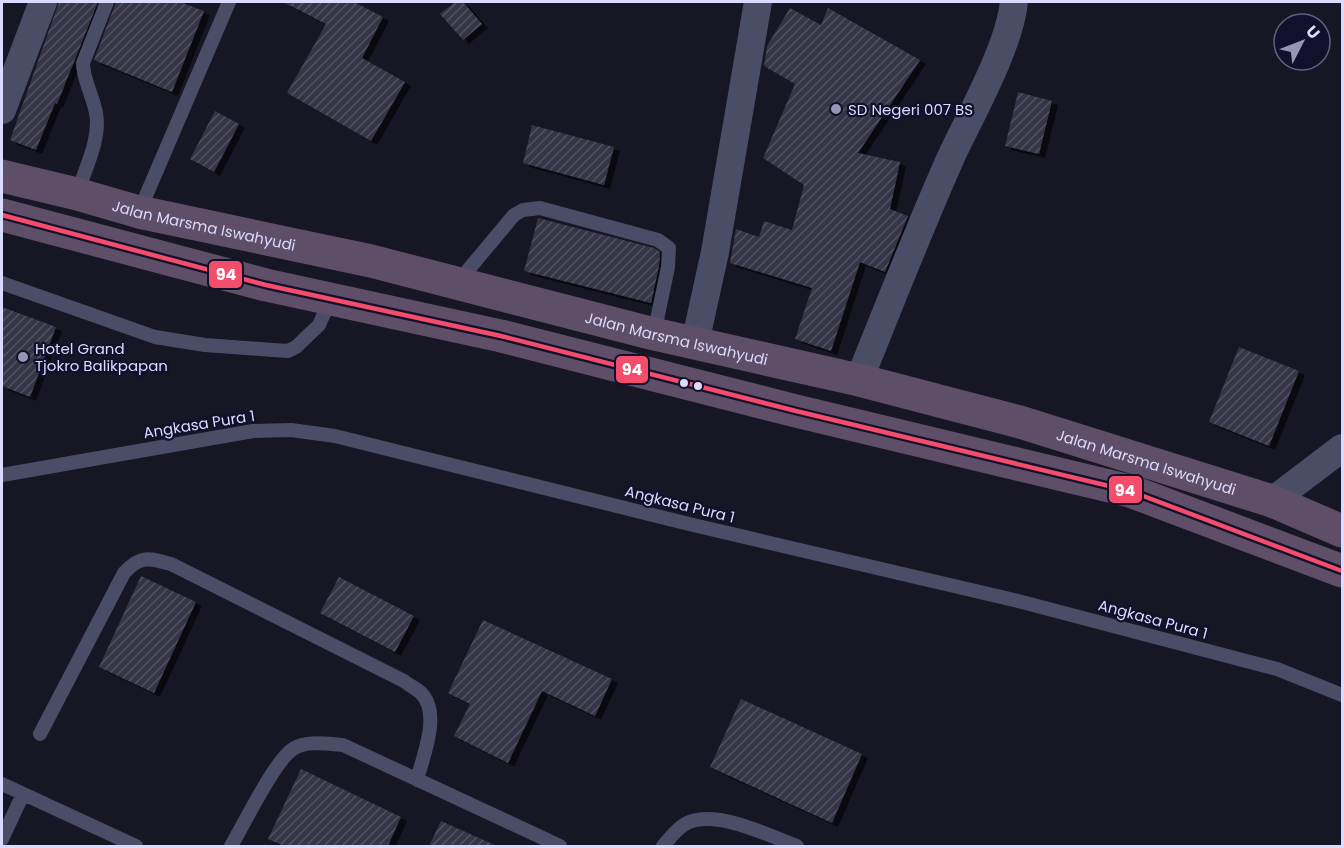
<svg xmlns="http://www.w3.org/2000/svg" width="1344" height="848" viewBox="0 0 1344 848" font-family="Poppins,sans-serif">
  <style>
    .building { fill: url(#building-hatch); filter: url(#shadow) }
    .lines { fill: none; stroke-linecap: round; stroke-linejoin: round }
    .lane { stroke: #4b4c66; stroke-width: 14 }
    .street { stroke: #4b4c66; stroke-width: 28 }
    .highway { stroke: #5e4e67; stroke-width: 33 }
    .bus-1-casing { stroke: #12102b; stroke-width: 9 }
    .bus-1 { stroke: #f44d6c; stroke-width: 4.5 }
    .poi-dot { fill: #9695b3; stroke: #12102b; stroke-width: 2 }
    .bus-dot { fill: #dbdaff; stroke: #12102b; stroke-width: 2 }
    .labels { text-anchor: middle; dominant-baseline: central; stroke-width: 4.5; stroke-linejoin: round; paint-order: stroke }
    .poi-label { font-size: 15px; fill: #dbdaff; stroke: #12102b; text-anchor: start }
    .street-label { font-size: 15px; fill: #dbdaff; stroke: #12102b }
    .line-badge { stroke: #12102b; stroke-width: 2 }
    .badge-label { font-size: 16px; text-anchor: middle; font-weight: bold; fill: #fff }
  </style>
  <defs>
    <pattern id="building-hatch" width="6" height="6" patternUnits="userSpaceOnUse" patternTransform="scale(1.5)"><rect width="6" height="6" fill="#353446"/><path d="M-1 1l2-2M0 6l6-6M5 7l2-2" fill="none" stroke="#525162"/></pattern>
    <filter id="shadow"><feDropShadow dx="6" dy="4" stdDeviation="0" flood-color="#0009"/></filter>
  </defs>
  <rect width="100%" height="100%" fill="#171625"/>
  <!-- building -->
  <path class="building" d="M59,2h39l-41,102 -2,-1 -19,47 -26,-10z
    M116,2h64l24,9 -32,81 -78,-32z
    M283,2h71l29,15 -21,41 43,24 -34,59 -84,-48 39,-69z
    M455,2h8l19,22 -19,16 -23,-26z
    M790,8l31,17 7,-17 92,52 -62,93 42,9 -10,47 18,7 -23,56 -25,-10 -29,89 -36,-12 17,-51 -82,-25 6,-34 23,8 5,-16 28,9 12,-45 -41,-27 32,-74 -31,-18 3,-20z
    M1018,92l34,9 -13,53 -34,-8z
    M215,111l24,13 -25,48 -24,-13z
    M532,125l82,22 -10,38 -81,-22z
    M538,218l116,30 6,4 -1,14 -8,37 -127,-32z
    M2,307l54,20 -26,70 -28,-11z
    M1239,347l60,24 -30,75 -60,-24z
    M141,576l55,26 -42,91 -55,-26z
    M339,577l75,39 -19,36 -75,-39z
    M483,620l129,59 -17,37 -53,-25 -34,72 -54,-27 16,-32 -22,-11z
    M741,699l121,55 -30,69 -122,-56z
    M301,769l100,48 -13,29h-104l-16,-7z
    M441,821l56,25h-68z"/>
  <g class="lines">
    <!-- lane -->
    <path class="lane" d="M77,194c8,-25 24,-55 19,-81 -3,-17 -13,-33 -13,-50l24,-61
      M139,212l90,-210
      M458,282l56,-67 9,-5 17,-2 118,32 11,8 -1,19 -14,67
      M2,283l153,54 50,8 68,5 15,1 8,-4 23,-22 12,-27
      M2,475l251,-44 38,-1 44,6 354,88 329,77 259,68 65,26
      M40,734l84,-161c16,-18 26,-15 47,-9l233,117c5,4 11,7 16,11 22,20 3,64 -3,88
      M2,784l134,62
      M2,839l21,-45
      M231,846c12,-20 44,-86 62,-97 13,-9 34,-5 50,-4l217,101
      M663,846c7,-8 14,-18 24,-23 30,-14 82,13 110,23"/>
    <!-- street -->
    <path class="street" d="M2,110l41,-108
      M695,343l20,-91 43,-250
      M859,380c30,-74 59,-149 92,-223 20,-43 58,-109 63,-155
      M1272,501l70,-53"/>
    <!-- highway -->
    <g class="highway">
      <path id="s1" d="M2,176l75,18 62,18 232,49 283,73 205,46 161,42 252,79 70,30"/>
      <path d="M2,215l264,70 235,51 295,75 334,80 212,80"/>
    </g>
    <defs>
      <path id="bus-1" d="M2,215l264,70 235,51 295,75 334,80 212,80"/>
    </defs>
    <!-- bus-1 casing -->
    <use href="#bus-1" class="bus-1-casing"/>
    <!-- bus-1 -->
    <use href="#bus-1" class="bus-1"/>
  </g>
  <!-- markers -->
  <g class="poi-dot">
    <circle cx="836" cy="109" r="6"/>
    <circle cx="23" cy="357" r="6"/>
  </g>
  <g class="bus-dot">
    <circle cx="684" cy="383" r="5"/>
    <circle cx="698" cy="386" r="5"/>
  </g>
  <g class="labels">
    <!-- poi labels -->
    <g class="poi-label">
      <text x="848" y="109">SD Negeri 007 BS</text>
      <text x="35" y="348">Hotel Grand<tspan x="35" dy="17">Tjokro Balikpapan</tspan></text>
    </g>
    <!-- street labels -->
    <g class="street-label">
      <text stroke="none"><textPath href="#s1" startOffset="208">Jalan Marsma Iswahyudi</textPath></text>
      <text stroke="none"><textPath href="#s1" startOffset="694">Jalan Marsma Iswahyudi</textPath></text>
      <text transform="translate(199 424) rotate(-9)">Angkasa Pura 1</text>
      <text stroke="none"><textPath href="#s1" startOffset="1180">Jalan Marsma Iswahyudi</textPath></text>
      <text transform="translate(680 504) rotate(14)">Angkasa Pura 1</text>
      <text transform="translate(1153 619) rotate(15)">Angkasa Pura 1</text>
    </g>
  </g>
  <g class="line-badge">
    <rect x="208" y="260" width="35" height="29" rx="6" fill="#f44d6c"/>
    <rect x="615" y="355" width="34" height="29" rx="6" fill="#f44d6c"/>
    <rect x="1108" y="475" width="35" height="29" rx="6" fill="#f44d6c"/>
  </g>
  <g class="badge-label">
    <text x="226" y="280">94</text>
    <text x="632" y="375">94</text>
    <text x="1125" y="496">94</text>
  </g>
  <!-- border -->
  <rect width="1344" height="848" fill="none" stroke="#dbdaff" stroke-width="6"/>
  <!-- north arrow -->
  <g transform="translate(1302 42) rotate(48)"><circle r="28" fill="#12102b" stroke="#626180" stroke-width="1.5"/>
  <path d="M0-4.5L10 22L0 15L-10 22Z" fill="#9695b3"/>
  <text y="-9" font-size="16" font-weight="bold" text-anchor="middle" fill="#dbdaff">U</text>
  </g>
</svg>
